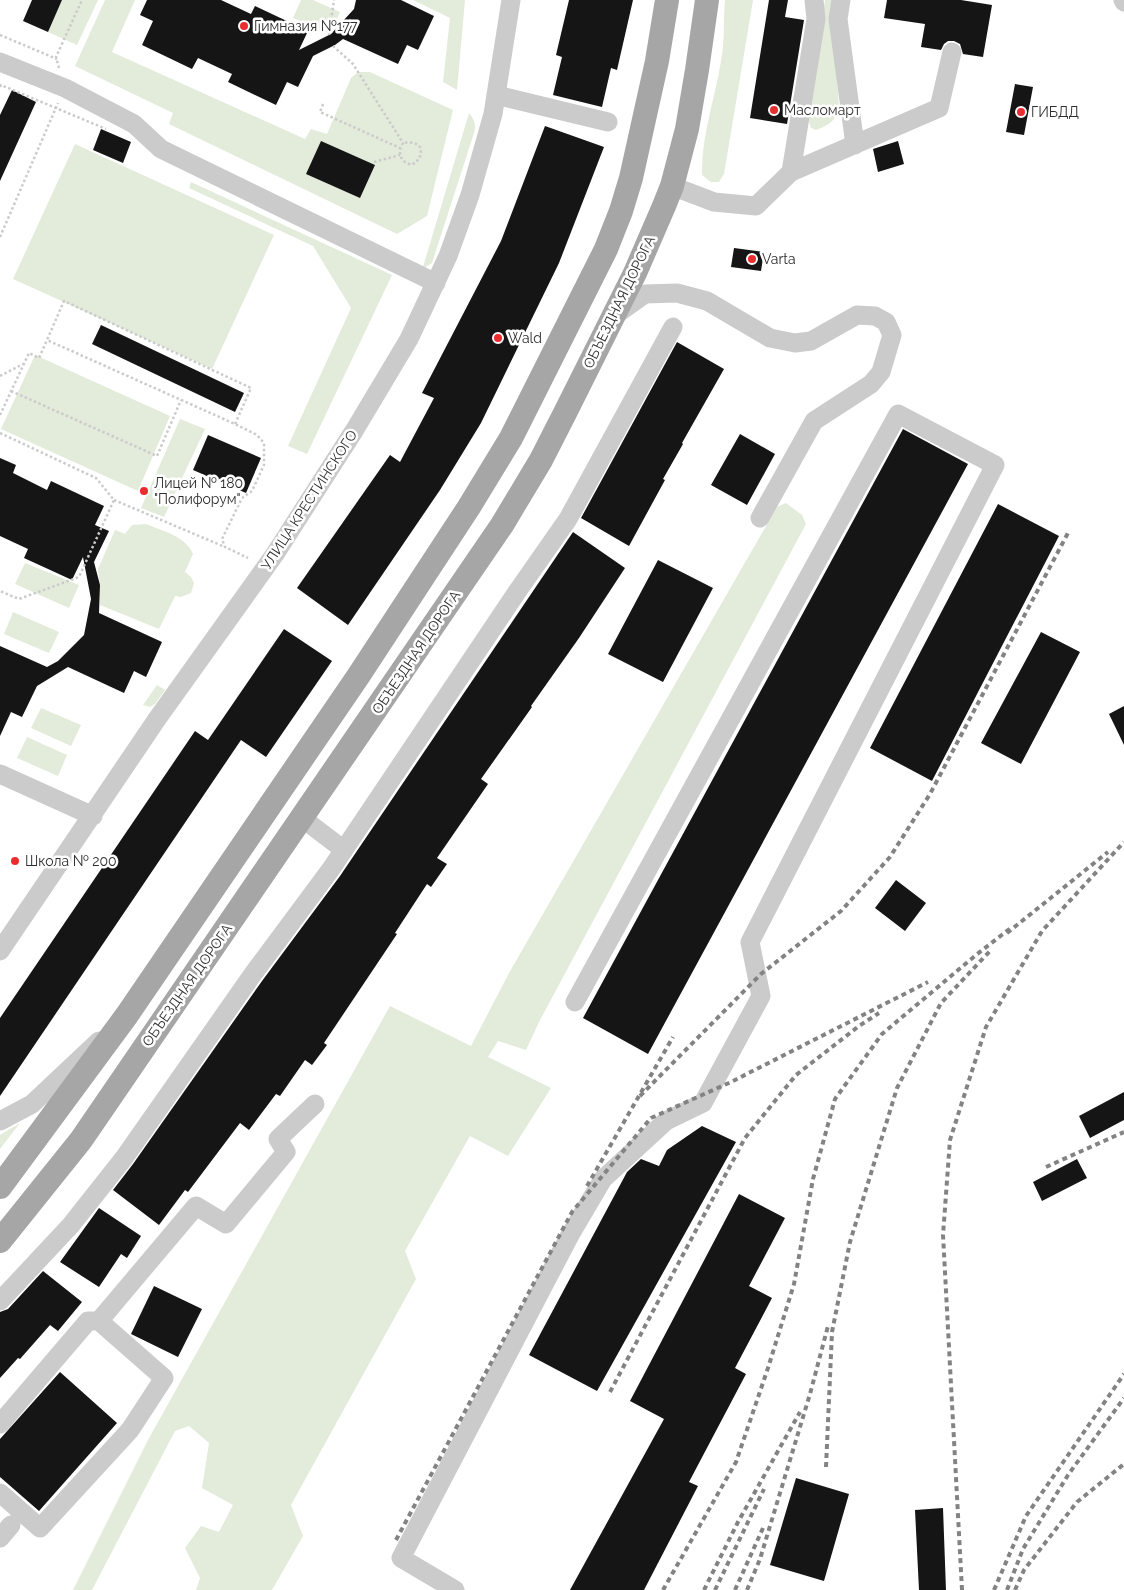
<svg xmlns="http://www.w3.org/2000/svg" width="1124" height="1590" viewBox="0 0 1124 1590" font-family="Raleway,sans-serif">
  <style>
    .green { fill: #e3ecdb }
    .building { fill: #151515 }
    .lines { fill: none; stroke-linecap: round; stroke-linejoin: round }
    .path { stroke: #cbcbcb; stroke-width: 2.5; stroke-dasharray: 2.5 2.5; stroke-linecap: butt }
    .minor { stroke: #cbcbcb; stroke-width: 19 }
    .major { stroke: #a6a6a6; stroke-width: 24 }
    .rail { stroke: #838383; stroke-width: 4; stroke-dasharray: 5 4; stroke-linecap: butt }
    .poi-dot { fill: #e92c2d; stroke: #fff; stroke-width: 2 }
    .labels { text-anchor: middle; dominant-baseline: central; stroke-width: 5; stroke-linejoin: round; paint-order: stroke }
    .poi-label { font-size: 14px; fill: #2e2e2e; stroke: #fff; text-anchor: start }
    .street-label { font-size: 14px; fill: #2e2e2e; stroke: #fff }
  </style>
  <rect width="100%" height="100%" fill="#fff"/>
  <!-- green -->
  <path class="green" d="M62,0h36l-21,45 -29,-13z
    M105,0h30l-23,52 193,87 6,-10 16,5 24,-56 7,-6h12l83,38 -26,106 -30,18 -228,-110 4,-11 -98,-47z
    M301,0h12l27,12 -10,22 -37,-16z
    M413,0h52l-8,90 -14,-8 7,-64z
    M725,0h28l-29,174 -5,8h-8l-9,-7c-1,-39 13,-76 19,-114 4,-19 2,-41 4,-61z
    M825,0h10l-2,20 6,87c-3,14 -10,18 -23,23l-5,-2 -3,-10z
    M469,113c6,7 7,12 5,20l-42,130 -8,5 -1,-1z
    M75,144l199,91 -62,134 -199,-90z
    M191,182l201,93 -85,179 -19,-8 63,-138 -38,-62 -124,-58z
    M35,355l135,61 -32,75 -137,-62z
    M180,419l25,10 -41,88 -23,-9z
    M786,503l16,12 4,9 -267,498 -13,28 -28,-9 -10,16 63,31 -43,68 -38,-20 -65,115 11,28 -125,226 12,31 -31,54h-76l4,-12 -15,-30 16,-22 18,6 14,-27 -31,-17 7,-45 -20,-17 -14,5 -83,159h-19l75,-150 242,-434 81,40 38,-73 268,-466z
    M146,524c16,7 40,12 47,30l-8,18 6,5 3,6 -3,10 -10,4 -6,-1 -16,33 -59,-24v-19l-2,-17 17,-39 10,4 7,-9z
    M25,563l54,22 -10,23 -54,-24z
    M13,612l46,20 -10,21 -45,-19z
    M157,685l8,5 -10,14 -5,3 -7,-2z
    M41,708l40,17 -10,21 -40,-18z
    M27,737l40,18 -9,21 -41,-18z
    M20,1123l-20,26v-14z"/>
  <!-- building -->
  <path class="building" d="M32,0h30l-14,32 -25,-11z
    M147,0h74l30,14 4,-8 53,25 -9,19 32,-16 23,-25 2,-9h45l33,16 -16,34 -11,-5 -9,19 -55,-25 -8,6 -22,11 -15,31 -11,-5 -11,23 -48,-23 4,-8 -34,-16 -6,11 -50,-24 11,-24 -13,-6z
    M569,0h64l-16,70 -6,-2 -9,39 -49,-12 9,-38 -6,-2z
    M769,0h19l-3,17 19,3 -17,104 -37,-6z
    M887,0h74l31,5 -9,52 -20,-3 -3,-10 -6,-3h-6l-4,3 -3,6 -20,-3 4,-23 -41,-6z
    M1015,84l18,3 -9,48 -18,-3z
    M12,90l24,12 -36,79v-66z
    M545,126l59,21 -45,116 -78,160 -41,67 -92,135 -51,-37 93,-133 10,7 34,-64 -12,-5 79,-152z
    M101,129l30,13 -8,21 -30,-13z
    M321,141l54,24 -15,33 -54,-24z
    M898,141l6,23 -26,8 -5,-23z
    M734,248l30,4 -3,19 -30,-4z
    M101,325l143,68 -9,19 -143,-68z
    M677,342l47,27 -42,74 1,1 -20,35 2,1 -36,66 -48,-28z
    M903,429l65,35 -320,590 -65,-36z
    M740,434l35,20 -28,51 -36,-20z
    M208,435l53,23 -15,35 -53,-23z
    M0,458l16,7 -3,8 34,17 4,-9 53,25 -9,19 14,6 -15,31 6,23 -1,28 63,29 -16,35 -12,-6 -10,22 -56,-26 -31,19 -15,31 -11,-5 -11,24v-90l47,21 11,-6 26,-26 7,-36 -8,-42 -11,23 -48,-22 4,-9 -28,-13z
    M998,504l61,32 -127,245 -62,-33z
    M573,532l52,36 -46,70 -48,68 1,1 -51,72 7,5 -51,74 10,6 -16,23 -4,-3 -32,49 2,1 -73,109 3,2 -15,20 -7,-5 -25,36 -4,-2 -27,36 -9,-7 -52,69 -3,-2 -26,35 -46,-35 20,-26 129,-183 78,-105z
    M658,560l55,28 -50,94 -55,-28z
    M284,629l48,32 -66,96 -25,-17 -241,356v-78l195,-287 13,9z
    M1041,632l39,20 -59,112 -40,-21z
    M1124,706v39l-15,-31z
    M896,880l30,23 -21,28 -30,-23z
    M1124,1092v28l-34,18 -11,-22z
    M702,1126l34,16 -139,249 -68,-36 98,-183 14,-13 18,7 8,-16z
    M1077,1159l10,19 -45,23 -9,-19z
    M739,1194l46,24 -36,68 23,12 -37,70 11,6 -57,108 9,4 -54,104h-74l94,-171 -34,-18z
    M99,1208l42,28 -14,22 -6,-4 -22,33 -39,-25z
    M43,1271l39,31 -24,29 -8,-6 -30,34 -2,-1 -18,20v-66l8,-3z
    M154,1286l48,23 -24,48 -47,-23z
    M60,1372l57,51 -78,88 -39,-34v-38z
    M796,1478l53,16 -25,87 -54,-16z
    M943,1508l3,82h-27l-4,-80z"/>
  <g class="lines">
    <!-- path -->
    <path class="path" d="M0,35l57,24
      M329,35l5,-35
      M333,46l20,18 50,79c-4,7 -4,11 0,18l8,4c8,-4 10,-8 10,-17 -5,-6 -10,-6 -18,-5
      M59,68l-3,-11 26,-57
      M0,87l1,-2 105,44
      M323,104l-3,8 80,36
      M374,162l26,-7
      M0,237l58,-134
      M0,376l23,-12
      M11,391l146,65 24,-56
      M0,415l29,-62 10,5 8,-18
      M235,424l16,-36 -187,-87 -17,39 188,84 22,11 7,8v22l-12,26 -10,7 -20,41 3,8 23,11
      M0,433l96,45 18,22 -35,77 -60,22 -19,-8
      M114,500l111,47"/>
    <!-- minor -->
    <path class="minor" d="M841,0l-3,19 17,126
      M1123,0l1,2
      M0,62l65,26 69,36 27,25 275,134
      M496,95l112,27
      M791,172l25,-153 -2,-19
      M672,186l42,16 42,4 35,-34 148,-64 13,-56
      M614,316l31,-22 32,-1 30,8 63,37 25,5 16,-2 46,-26 18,1 11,6 6,13 -11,37 -10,12 -57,37 -54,97
      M0,774l93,42
      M302,818l42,32
      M0,951l157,-232 118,-165 79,-123 55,-92 39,-83 22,-61 23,-81 18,-114
      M0,1121l32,-17 67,-63
      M0,1301l71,-76 53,-67 129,-184 78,-105 188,-280 49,-70 105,-192
      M0,1424l88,-103h11l97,-115 30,18 60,-72 -8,-13 37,-35
      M0,1493l40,35 90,-98 34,-52 -65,-57
      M0,1538l11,-13
      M455,1590l-54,-32 169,-323 33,-56 63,-58 37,-18 58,-107 -11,-54 245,-477 -97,-51 -323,588"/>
    <!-- major -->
    <path class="major" d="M0,1187l127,-172 232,-340 110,-168 42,-69 95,-189 15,-38 10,-33 26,-117 10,-61
      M0,1241l81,-101 421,-615 39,-65 25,-49 69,-138 29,-67 8,-20 15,-57 10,-59 10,-70"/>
    <!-- rail -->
    <path class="rail" d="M1007,933l101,-81
      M640,1096l121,-122 80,-63 49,-54 40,-63 139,-263
      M1046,1167l78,-35
      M587,1186l86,-149
      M610,1392l135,-254 51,-63 63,-49 20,-13
      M826,1467l6,-135 18,-90 47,-154 44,-85 49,-52
      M396,1540l176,-328 79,-94 80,-36 197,-100
      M663,1590l73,-128 32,-94 26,-84 19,-105 22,-80 47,-65 94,-79 36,-28
      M704,1590l34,-68 62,-110
      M715,1590l49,-101
      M735,1590l28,-62
      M747,1590l13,-31 50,-165 18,-68
      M962,1590l-19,-355 7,-95 36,-113 56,-96 82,-89
      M994,1590l32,-74 98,-142
      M1007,1590l16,-41 45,-74 56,-77
      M1015,1590l9,-20 53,-68 47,-38"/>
  </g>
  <!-- markers -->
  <g class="poi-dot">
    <circle cx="244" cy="26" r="5"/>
    <circle cx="774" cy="110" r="5"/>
    <circle cx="1021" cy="112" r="5"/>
    <circle cx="752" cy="259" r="5"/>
    <circle cx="498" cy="338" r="5"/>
    <circle cx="144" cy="491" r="5"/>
    <circle cx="15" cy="861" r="5"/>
  </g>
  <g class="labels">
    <!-- poi labels -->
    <g class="poi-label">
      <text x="254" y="26">Гимназия №177</text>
      <text x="784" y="110">Масломарт</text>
      <text x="1031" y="112">ГИБДД</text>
      <text x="762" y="259">Varta</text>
      <text x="508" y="338">Wald</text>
      <text x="154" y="483">Лицей № 180<tspan x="154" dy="16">"Полифорум"</tspan></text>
      <text x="25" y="861">Школа № 200</text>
    </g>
    <!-- street labels -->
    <g class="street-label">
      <text transform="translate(619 302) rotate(-64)">ОБЪЕЗДНАЯ ДОРОГА</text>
      <text transform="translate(309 500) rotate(-57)">УЛИЦА КРЕСТИНСКОГО</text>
      <text transform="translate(416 652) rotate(-56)">ОБЪЕЗДНАЯ ДОРОГА</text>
      <text transform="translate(187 985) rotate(-55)">ОБЪЕЗДНАЯ ДОРОГА</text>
    </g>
  </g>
</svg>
